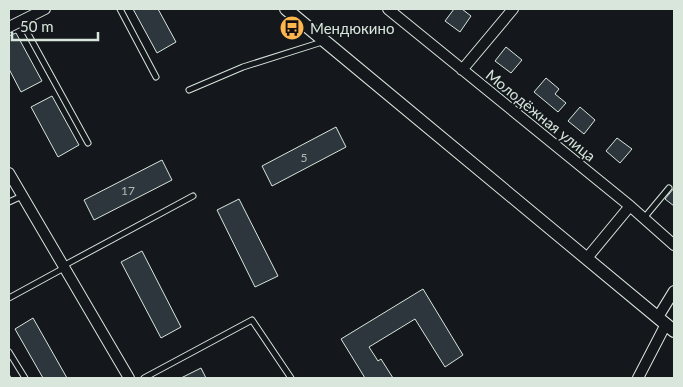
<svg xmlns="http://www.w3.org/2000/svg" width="683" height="387" viewBox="0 0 683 387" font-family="Lato,sans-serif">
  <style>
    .building { fill: #2c363c; stroke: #d8e6dc }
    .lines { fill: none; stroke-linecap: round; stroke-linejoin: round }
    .service-casing { stroke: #d8e6dc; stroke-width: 7 }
    .minor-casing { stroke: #d8e6dc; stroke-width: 12 }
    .tertiary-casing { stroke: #d8e6dc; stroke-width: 14 }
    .service { stroke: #14181c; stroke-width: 5 }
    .minor { stroke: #14181c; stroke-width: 10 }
    .tertiary { stroke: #14181c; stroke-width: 12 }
    .fence { stroke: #d8e6dc; stroke-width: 1; stroke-dasharray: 6 2.5; stroke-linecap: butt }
    .labels { text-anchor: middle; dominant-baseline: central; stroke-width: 4; stroke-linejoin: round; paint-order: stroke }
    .number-label { font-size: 12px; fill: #adbab4 }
    .poi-label { font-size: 15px; fill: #d8e6dc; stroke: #14181c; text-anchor: start }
    .street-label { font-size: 15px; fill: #d8e6dc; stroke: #14181c }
  </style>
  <rect width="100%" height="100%" fill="#14181c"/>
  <!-- building -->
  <path class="building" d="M133,9h25l18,33 -19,11z
    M454,9h8l9,7 -11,16 -15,-11z
    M16,33l26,48 -21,11 -12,-23v-33z
    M506,47l16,13 -11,13 -16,-12z
    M546,78l13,11 -4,5 11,9 -8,9 -24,-20z
    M52,96l27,49 -21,12 -27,-50z
    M580,107l15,13 -11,14 -16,-13z
    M336,127l10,20 -74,39 -10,-20z
    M617,138l15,11 -12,14 -14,-12z
    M162,160l10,20 -78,40 -10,-20z
    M674,188v18l-9,-7z
    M239,199l39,77 -23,11 -38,-77z
    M142,251l39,76 -20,11 -40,-76z
    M423,289l40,66 -18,12 -30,-48 -46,28 9,14 3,-2 12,19h-28l-24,-39z
    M33,318l34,60h-24l-28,-49z
    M201,368l5,10h-25z"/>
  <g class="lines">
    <defs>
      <path id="service" d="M120,9l36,68
        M21,21l67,122
        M189,90l54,-23 79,-25
        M9,202l13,-6
        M644,218l25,-30
        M63,266l130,-70
        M9,298l55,-30
        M9,352l16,26
        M144,378l108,-58 39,58"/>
      <path id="minor" d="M388,9l242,197 44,39
        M9,27l36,-18
        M462,70l51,-61
        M9,173l120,205
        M587,258l43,-52
        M658,317l16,-26
        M638,378l28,-54"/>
      <path id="tertiary" d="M286,9l388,322"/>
    </defs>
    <!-- service casing -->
    <use href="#service" class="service-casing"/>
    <!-- minor casing -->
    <use href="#minor" class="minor-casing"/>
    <!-- tertiary casing -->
    <use href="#tertiary" class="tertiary-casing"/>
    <!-- service -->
    <use href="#service" class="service"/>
    <!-- minor -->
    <use href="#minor" class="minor"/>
    <!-- tertiary -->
    <use href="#tertiary" class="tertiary"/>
    <!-- fence -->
    <path class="fence" d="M9,374l2,4"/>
  </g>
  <!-- icons -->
  <defs>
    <symbol id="bus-disc" viewBox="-11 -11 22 22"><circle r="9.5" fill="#ffb74d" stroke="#14181c"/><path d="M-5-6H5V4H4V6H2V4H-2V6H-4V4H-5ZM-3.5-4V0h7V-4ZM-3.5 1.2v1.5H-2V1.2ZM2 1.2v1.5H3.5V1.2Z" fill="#111"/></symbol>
  </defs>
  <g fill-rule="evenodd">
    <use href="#bus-disc" x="278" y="14" width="28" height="28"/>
  </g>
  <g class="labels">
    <!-- number labels -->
    <g class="number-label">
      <text x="304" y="157">5</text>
      <text x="128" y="190">17</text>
    </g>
    <!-- poi labels -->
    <g class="poi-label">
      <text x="310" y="28">Мендюкино</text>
    </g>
    <!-- street labels -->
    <g class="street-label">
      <text transform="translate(541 115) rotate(39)">Молодёжная улица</text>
    </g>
  </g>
  <!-- border -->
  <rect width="683" height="387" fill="none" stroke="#d8e6dc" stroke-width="20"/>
  <!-- scale -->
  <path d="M12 32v8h86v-8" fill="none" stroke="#d8e6dc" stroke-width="2.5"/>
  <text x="20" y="32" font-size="15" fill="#d8e6dc" stroke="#14181c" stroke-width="4" paint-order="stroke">50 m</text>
</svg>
